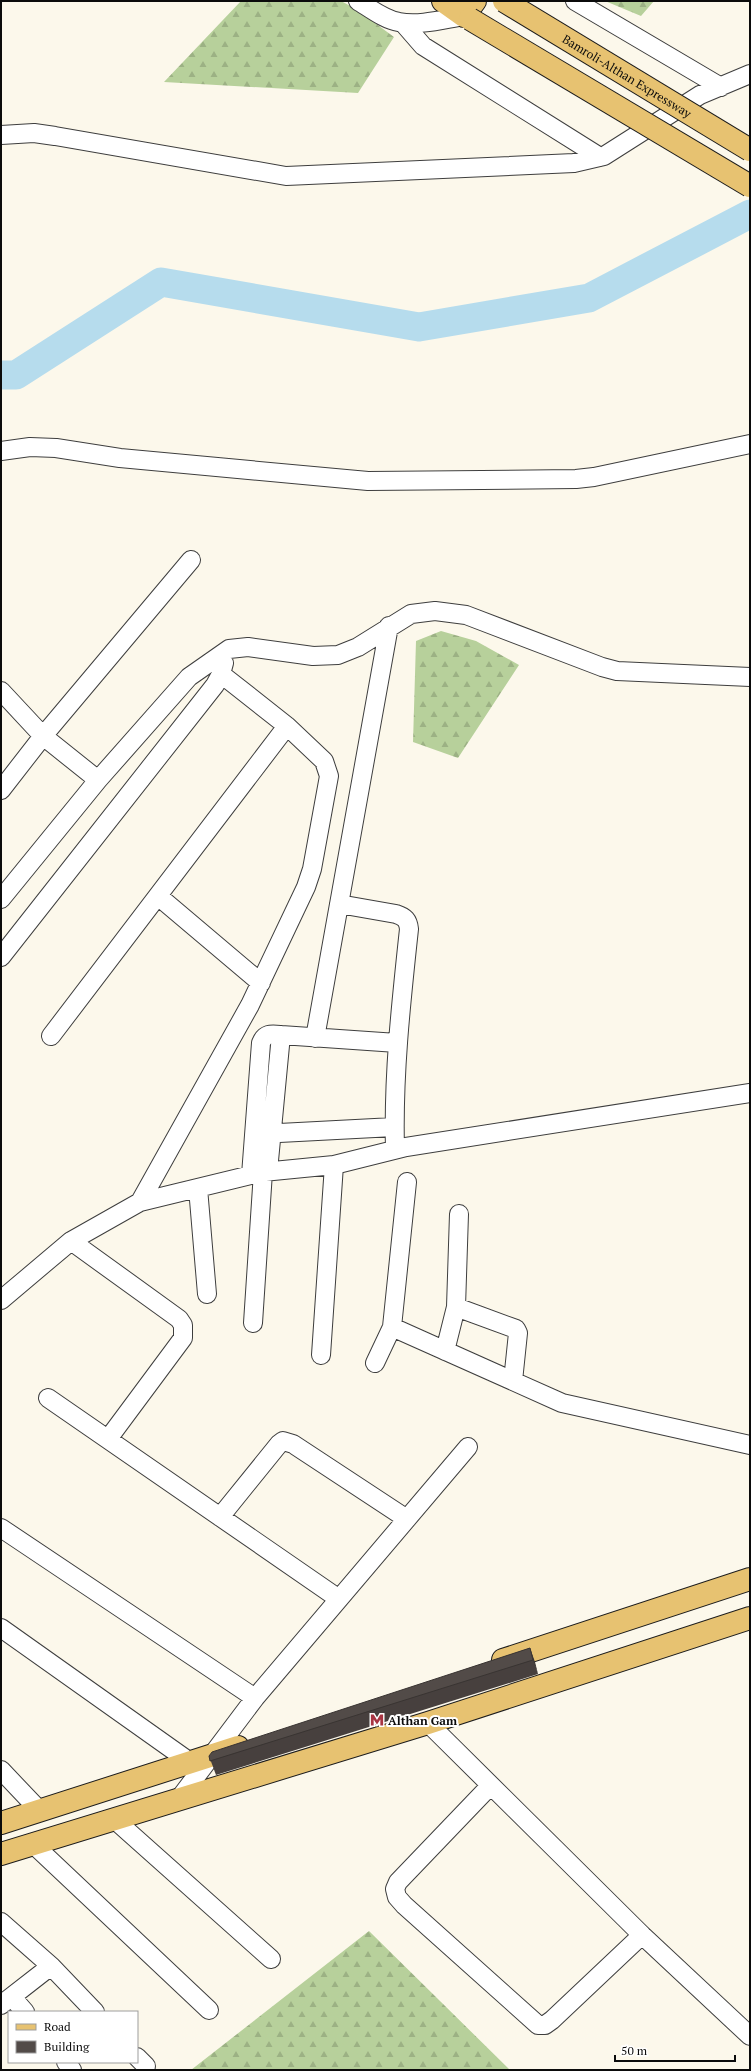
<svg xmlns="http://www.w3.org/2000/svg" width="751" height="2071" viewBox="0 0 751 2071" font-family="'PT Serif',serif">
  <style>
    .forest { fill: url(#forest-firs) }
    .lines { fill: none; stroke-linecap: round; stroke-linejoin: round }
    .river { stroke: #b6dced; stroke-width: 29 }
    .minor-casing { stroke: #3e3e3e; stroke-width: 20 }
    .major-casing { stroke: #1c1c1c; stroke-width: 24 }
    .minor { stroke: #fff; stroke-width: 18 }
    .major { stroke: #e7c271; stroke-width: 22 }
    .major-bridge-casing { stroke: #1c1c1c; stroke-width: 24; stroke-linecap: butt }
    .major-bridge { stroke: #e7c271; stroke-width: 22 }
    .wall { fill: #47403e }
    .shaded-wall { fill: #393432 }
    .building { fill: #524b48; stroke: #393432 }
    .labels { text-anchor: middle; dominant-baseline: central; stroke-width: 4; stroke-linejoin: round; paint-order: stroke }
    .street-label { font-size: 12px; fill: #0b0b0b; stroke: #fff }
    .poi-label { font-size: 12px; font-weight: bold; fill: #0b0b0b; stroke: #fff; text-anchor: start }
  </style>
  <defs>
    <pattern id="forest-firs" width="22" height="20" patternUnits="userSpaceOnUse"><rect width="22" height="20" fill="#b7d09b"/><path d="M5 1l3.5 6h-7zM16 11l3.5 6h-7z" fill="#9cb184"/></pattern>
  </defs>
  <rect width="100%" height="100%" fill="#fcf8eb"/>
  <!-- forest -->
  <path class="forest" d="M241,1h100l15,8 38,28 -36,56 -194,-11z
    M605,1h49l-13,15z
    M441,631l35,10 43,24 -61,93 -45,-16 3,-101z
    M369,1931l141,139h-319z"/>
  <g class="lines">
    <!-- river -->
    <path class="river" d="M1,375h15l145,-93 258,45 170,-29 161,-84"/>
    <defs>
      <path id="minor" d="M358,1c13,8 27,19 41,21 21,4 45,-3 65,-6
        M575,1l146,86
        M403,23l20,23 177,111
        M1,135l33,-2 21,3 231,40 288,-13 30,-7 96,-61 50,-21
        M1,451l29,-4 26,1 64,10 248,23 208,-2 18,-2 156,-33
        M1,691l42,45 55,44
        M1,790l42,-54 148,-176
        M158,896l103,87
        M1,899l97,-119 91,-103 40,-28 19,-2 65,9 25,-1 20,-8 53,-33 24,-3 31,4 136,52 15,4 133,6
        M339,904l57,10c9,3 12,6 13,15 -8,74 -16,147 -14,220
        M1,957l214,-272 6,-11 3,-11
        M281,1035l116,8
        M51,1036l236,-310
        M315,1038l74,-412
        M260,1134l134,-7
        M251,1175l10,-132c4,-10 10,-9 20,-8l-13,136
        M198,1188l9,106
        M140,1202l110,-197 56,-118 6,-18 17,-93 -5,-15 -37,-35 -66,-52
        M71,1241l108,78 4,6v13l-75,101
        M1,1300l70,-59 69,-39 123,-30 71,-7 72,-18 344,-54
        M456,1307l60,22 2,4 -5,48
        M253,1323l10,-151
        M392,1327l170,76 188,42
        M445,1351l11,-44 3,-93
        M321,1355l13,-190
        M375,1363l17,-36 15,-145
        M48,1398l291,201
        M220,1517l59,-73 4,-3 10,3 114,75
        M1,1528l254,170
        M1,1628l189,134
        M428,1723l214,212 108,101
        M1,1770l38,40
        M490,1786l-92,96 -3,7 2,8 7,8 134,120h7l7,-5 90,-85
        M179,1799l76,-101 213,-251
        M114,1819l157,140
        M33,1844l176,166
        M1,1922l50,44 44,46
        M12,1997l13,15
        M1,2005l50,-39
        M137,2057l9,9
        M66,2062l6,8"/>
      <path id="major" d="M443,1l21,15 11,-15
        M503,1660l247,-81
        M1,1823l237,-76
        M1,1854l427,-131 322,-105"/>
    </defs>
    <!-- minor casing -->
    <use href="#minor" class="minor-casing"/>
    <!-- major casing -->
    <use href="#major" class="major-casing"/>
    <!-- minor -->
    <use href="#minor" class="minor"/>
    <!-- major -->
    <use href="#major" class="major"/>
    <defs>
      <g id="major-bridge">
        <path id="s1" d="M504,1l246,149"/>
        <path d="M470,19l280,167"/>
      </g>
    </defs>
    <!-- major-bridge casing -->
    <use href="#major-bridge" class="major-bridge-casing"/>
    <!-- major-bridge -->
    <use href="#major-bridge" class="major-bridge"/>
  </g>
  <!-- wall -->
  <path class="wall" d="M530,1648l8,26 -322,101 -7,-19z"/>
  <!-- shaded-wall -->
  <path class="shaded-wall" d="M530,1648l5,14 3,12 -5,-14z"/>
  <!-- building -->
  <path class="building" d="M530,1648l3,12 -323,101 -1,-5 3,-4z"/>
  <!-- icons -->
  <defs>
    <symbol id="metro-bare" viewBox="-9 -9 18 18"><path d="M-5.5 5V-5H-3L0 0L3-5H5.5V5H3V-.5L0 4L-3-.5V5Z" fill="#a83543" stroke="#fff" stroke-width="2.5" paint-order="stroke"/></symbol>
  </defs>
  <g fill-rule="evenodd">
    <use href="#metro-bare" x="367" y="1710" width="20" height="20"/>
  </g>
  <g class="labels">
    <!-- street labels -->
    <g class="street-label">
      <text stroke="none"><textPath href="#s1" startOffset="144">Bamroli-Althan Expressway</textPath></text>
    </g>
    <!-- poi labels -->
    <g class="poi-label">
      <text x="388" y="1720">Althan Gam</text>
    </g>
  </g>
  <!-- border -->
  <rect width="751" height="2071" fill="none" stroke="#0b0b0b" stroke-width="4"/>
  <!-- legend -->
  <rect x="8" y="2011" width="130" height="52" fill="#ffffff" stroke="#9d9d9d"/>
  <rect x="16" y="2024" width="20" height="6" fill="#e7c271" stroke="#9d9d9d"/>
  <text x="44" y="2031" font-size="12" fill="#0b0b0b">Road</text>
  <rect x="16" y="2041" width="20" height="12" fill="#524b48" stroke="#9d9d9d"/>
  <text x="44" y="2051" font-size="12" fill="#0b0b0b">Building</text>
  <!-- scale -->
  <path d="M615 2055v6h120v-6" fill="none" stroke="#0b0b0b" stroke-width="2"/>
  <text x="621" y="2055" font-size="12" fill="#0b0b0b" stroke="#ffffff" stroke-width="3" paint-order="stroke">50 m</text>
</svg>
